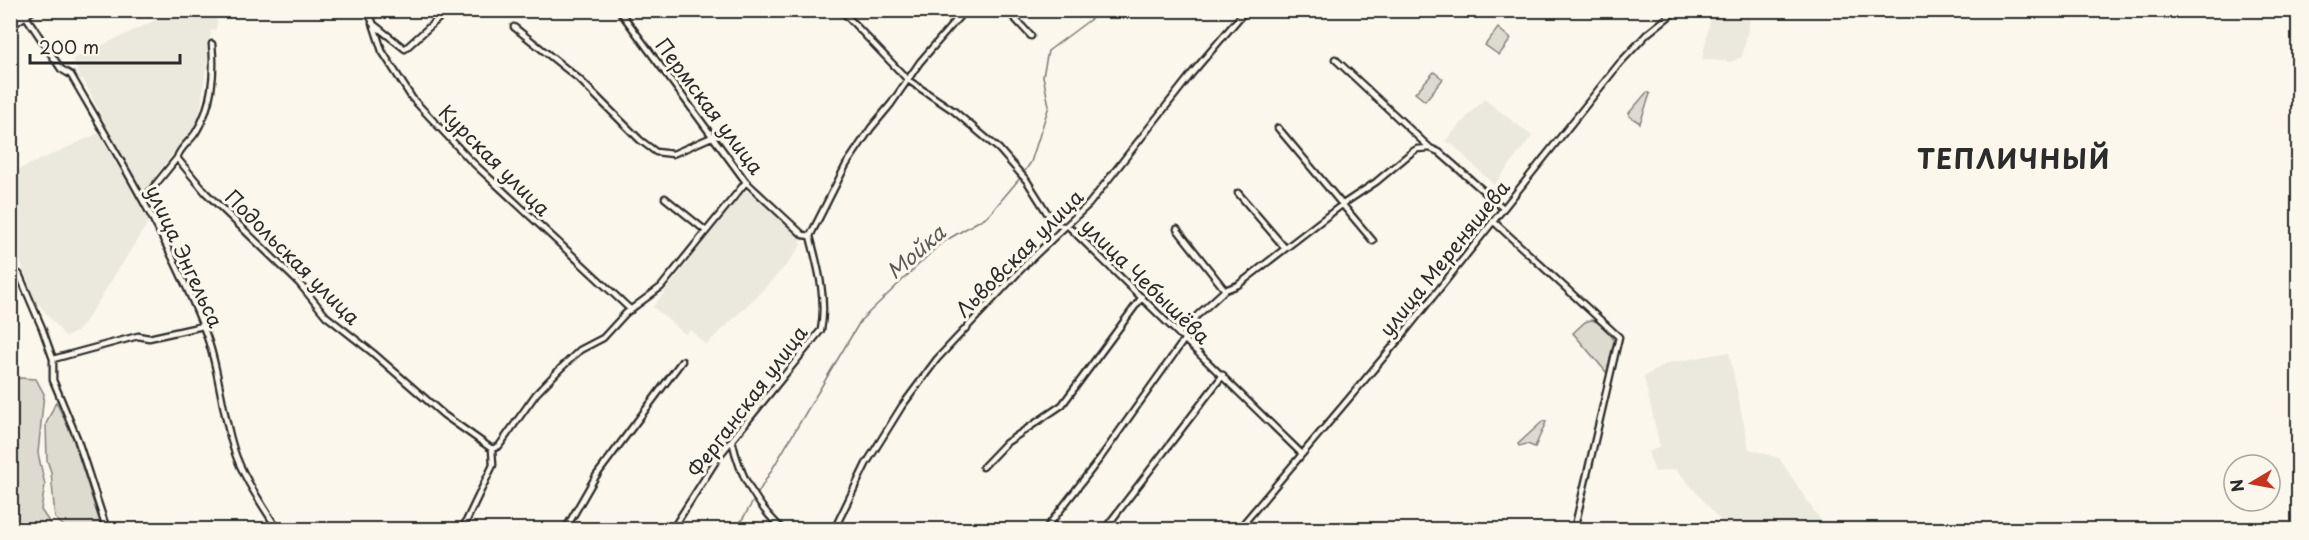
<svg xmlns="http://www.w3.org/2000/svg" width="2309" height="540" viewBox="0 0 2309 540" font-family="'Playpen Sans',sans-serif">
  <style>
    .built { fill: #ebe8de }
    .green { fill: #dddad0; stroke: #84827e; stroke-width: 1.5 }
    .lines { fill: none; stroke-linecap: round; stroke-linejoin: round }
    .stream { stroke: #7b7a75; stroke-width: 1.5 }
    .minor-casing { stroke: #2b2b2b; stroke-width: 9 }
    .primary-casing { stroke: #2b2b2b; stroke-width: 12 }
    .minor { stroke: #fbf7ec; stroke-width: 4.5 }
    .primary { stroke: #fbf7ec; stroke-width: 8 }
    .labels { text-anchor: middle; dominant-baseline: central; stroke-width: 6; stroke-linejoin: round; paint-order: stroke }
    .street-label { font-size: 20px; fill: #2b2b2b; stroke: #fbf7ec }
    .water-label { font-size: 21px; font-style: italic; fill: #5a5956; stroke: #fbf7ec }
    .district-label { font-size: 26px; font-weight: bold; letter-spacing: 1.5px; fill: #2b2b2b; stroke: #fbf7ec }
  </style>
  <rect width="100%" height="100%" fill="#fbf7ec"/>
  <filter id="ink" filterUnits="userSpaceOnUse"><feTurbulence type="fractalNoise" baseFrequency=".0167" numOctaves="2"/><feDisplacementMap in="SourceGraphic" scale="12" xChannelSelector="R" yChannelSelector="G"/><feConvolveMatrix kernelMatrix="1 2 1 2 8 2 1 2 1" color-interpolation-filters="sRGB"/></filter>
  <g filter="url(#ink)">
    <!-- built -->
    <path class="built" d="M175,11h39l3,12 -1,6 -5,2 -12,89 -56,72 -34,-61 -26,-52 -3,1 -7,-21z
      M1712,11h40l-10,46 -12,5 -28,-3z
      M1484,99l48,37 -38,49 -41,-40 -8,-4z
      M99,133l50,88 -65,103 -6,7 -12,6 -31,-37 -24,-63v-64z
      M750,191l50,44 1,10 -12,17 -31,33 -52,50 -16,-15 -5,4 -32,-27 89,-114z
      M1729,352l20,97 30,9 47,71h-98l-52,-60 -21,3 -7,-20 12,-5 -16,-70 24,-14z"/>
    <!-- green -->
    <path class="green" d="M1498,28l13,11 -12,16 -14,-10z
      M1434,72l9,7 -18,22 -10,-8z
      M1647,92l3,2 -10,29 -11,-7v-3z
      M1591,320c8,1 20,13 23,21l-7,32 -34,-40 12,-11z
      M19,378l17,1 8,15 -6,59 7,32 -4,25 13,19h-43v-145z
      M56,402l16,33 30,94h-35l-12,-11 -4,-46 -4,-12 -1,-36z
      M1543,421l3,1 -11,25 -8,-3 -8,2 -1,-2z"/>
    <g class="lines">
      <!-- stream -->
      <path class="stream" d="M1023,174l8,-12 18,-56 -6,-30 5,-25 55,-41
        M736,530l125,-210 79,-76 49,-29 31,-37"/>
      <defs>
        <path id="minor" d="M366,10l6,10 10,31 30,47 57,61 162,151
          M619,10l127,172 57,53 7,1
          M841,10l67,70 46,31 45,38 28,32 24,38 10,7h7l233,227
          M1007,10l24,26
          M25,15l36,54 10,6c47,81 97,163 132,251 16,39 18,83 31,124 9,28 28,54 44,80
          M372,23l33,26 43,-39
          M514,27l65,52 61,61 16,12 17,2 41,-18
          M1335,59l95,89 9,4 64,56
          M1278,128l95,113
          M177,158c3,-11 13,-16 19,-26 16,-25 19,-59 16,-88
          M1238,193l47,55
          M665,198l41,33
          M143,200l34,-42 29,35 93,90 27,33 47,37 71,62 48,34 1,16 -31,65
          M1493,221l126,116 -45,193
          M1177,229l48,61
          M10,271l9,3 23,54 11,31v21l24,58 30,92
          M1178,333l47,-43 13,-5 105,-81 33,-22 36,-30 5,-3 13,-1
          M53,359l85,-23 11,2 54,-12
          M732,440c8,37 24,64 51,90
          M492,449l7,-3 37,-52 24,-25 20,-19 23,-12 23,-25 35,-26 85,-105
          M983,467l23,-24 56,-38 80,-108
          M565,530l31,-54 86,-115
          M672,530l47,-74 102,-126c6,-31 -3,-63 -11,-94l36,-71 25,-37 20,-24 29,-42 45,-52
          M834,530l32,-66 36,-58 35,-47 91,-97 61,-58 104,-132 53,-62
          M1045,530l56,-73 83,-117
          M1104,530l119,-155
          M1238,530l162,-192 219,-274 28,-30 30,-24"/>
        <path id="primary" d="M10,25l21,-15"/>
      </defs>
      <!-- minor casing -->
      <use href="#minor" class="minor-casing"/>
      <!-- primary casing -->
      <use href="#primary" class="primary-casing"/>
      <!-- minor -->
      <use href="#minor" class="minor"/>
      <!-- primary -->
      <use href="#primary" class="primary"/>
    </g>
  </g>
  <g class="labels">
    <!-- street labels -->
    <g class="street-label">
      <text transform="translate(710 106) rotate(53)">Пермская улица</text>
      <text transform="translate(495 160) rotate(45)">Курская улица</text>
      <text transform="translate(1019 253) rotate(-45)">Львовская улица</text>
      <text transform="translate(185 256) rotate(65)">улица Энгельса</text>
      <text transform="translate(293 257) rotate(45)">Подольская улица</text>
      <text transform="translate(1444 258) rotate(-51)">улица Мереняшева</text>
      <text transform="translate(1146 281) rotate(44)">улица Чебышёва</text>
      <text transform="translate(747 401) rotate(-53)">Ферганская улица</text>
    </g>
    <!-- water labels -->
    <g class="water-label">
      <text transform="translate(915 251) rotate(-41)">Мойка</text>
    </g>
    <!-- district labels -->
    <g class="district-label">
      <text x="2014" y="158">ТЕПЛИЧНЫЙ</text>
    </g>
  </g>
  <!-- margin -->
  <rect width="2309" height="540" fill="none" stroke="#fbf7ec" stroke-width="36"/>
  <rect x="18" y="18" width="2273" height="504" fill="none" stroke="#2b2b2b" stroke-width="2" filter="url(#ink)"/>
  <!-- north arrow -->
  <g transform="translate(2252 483) rotate(260)"><circle r="28" fill="#fbf7ec" stroke="#a8a59f" stroke-width="1.5"/>
  <path d="M0-4.5L10 22L0 15L-10 22Z" fill="#c8321e"/>
  <text y="-9" font-size="16" font-weight="bold" text-anchor="middle" fill="#2b2b2b">N</text>
  </g>
  <!-- scale -->
  <path d="M30 54v9h150v-9" fill="none" stroke="#2b2b2b" stroke-width="3"/>
  <text x="39" y="54" font-size="18" fill="#2b2b2b" stroke="#fbf7ec" stroke-width="4.5" paint-order="stroke">200 m</text>
</svg>
